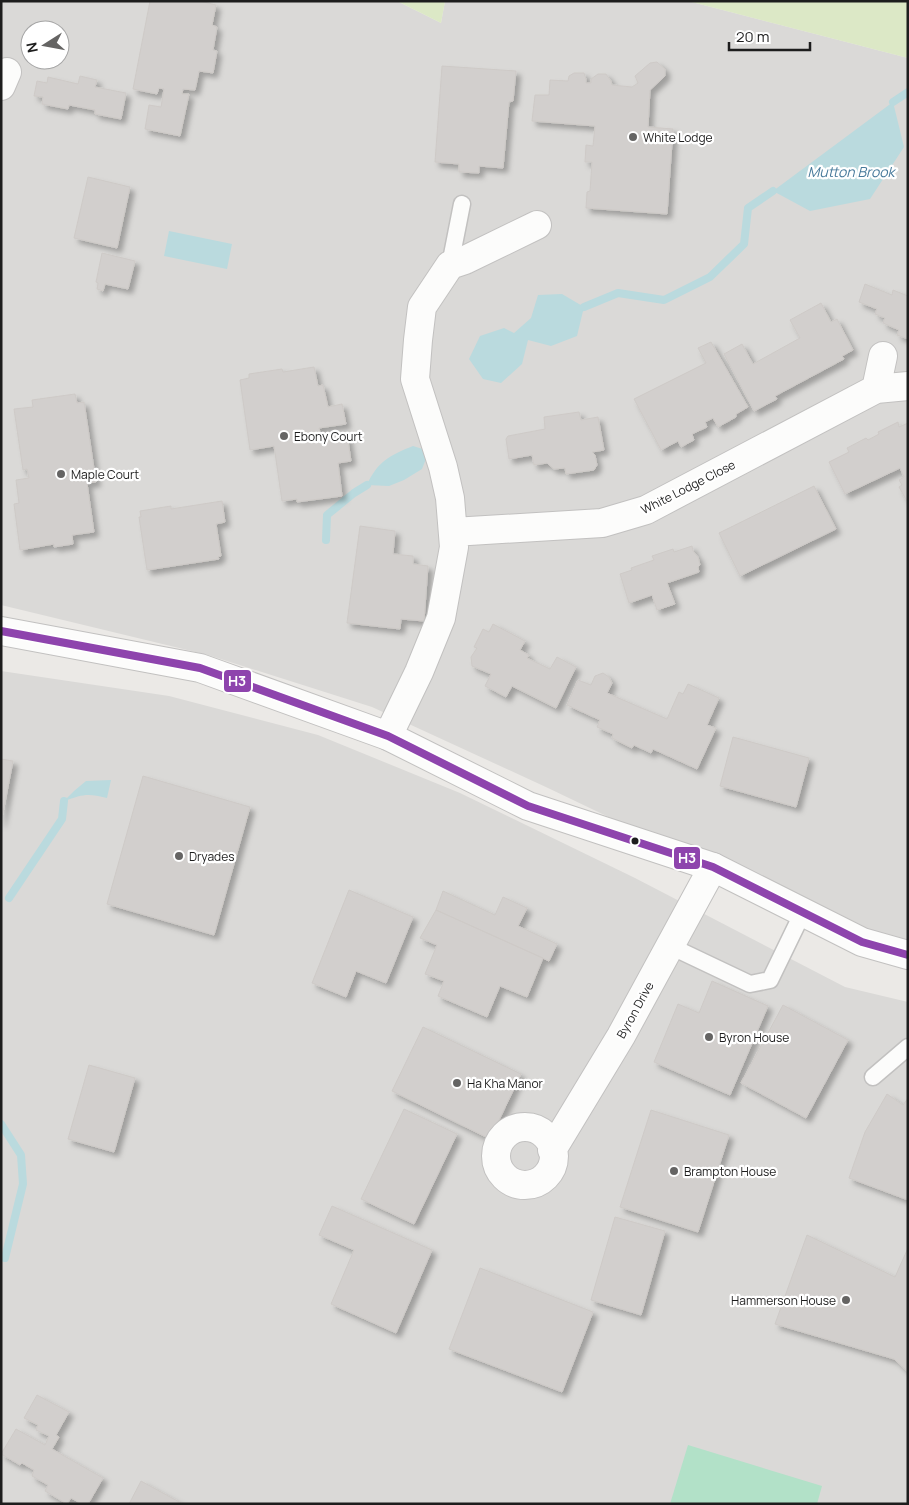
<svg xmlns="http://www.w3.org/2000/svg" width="909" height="1505" viewBox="0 0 909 1505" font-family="Manrope,sans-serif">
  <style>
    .residential { fill: #dad9d7; fill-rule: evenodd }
    .grass { fill: #dce8c6 }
    .pitch { fill: #b2e1c8 }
    .water { fill: #badade }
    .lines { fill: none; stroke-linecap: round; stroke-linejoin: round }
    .stream { stroke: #badade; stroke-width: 8 }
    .building { fill: #d2cfcd; stroke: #cecac7; filter: url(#shadow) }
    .service-casing { stroke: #c2c1c0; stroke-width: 19 }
    .minor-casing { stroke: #c2c1c0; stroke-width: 30 }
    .tertiary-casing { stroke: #c2c1c0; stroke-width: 30 }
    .service { stroke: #fcfcfb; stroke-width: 16 }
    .minor { stroke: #fcfcfb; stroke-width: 28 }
    .tertiary { stroke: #fcfcfb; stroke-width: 28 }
    .bus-1-casing { stroke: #fff; stroke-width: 11 }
    .bus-1 { stroke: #8e44ad; stroke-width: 8 }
    .poi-dot { fill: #656463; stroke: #fff; stroke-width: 2 }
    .bus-dot { fill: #1d1d1d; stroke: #fff; stroke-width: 2 }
    .labels { text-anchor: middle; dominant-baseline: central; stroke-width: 4.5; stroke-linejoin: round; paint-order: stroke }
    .poi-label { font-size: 12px; fill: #1d1d1d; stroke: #fff; text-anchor: start }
    .street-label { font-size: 12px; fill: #1d1d1d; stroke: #fff }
    .water-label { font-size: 14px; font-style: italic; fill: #47799a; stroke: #fff }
    .line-badge { stroke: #fff; stroke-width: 2 }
    .badge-label { font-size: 14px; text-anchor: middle; font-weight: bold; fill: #fff }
  </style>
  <defs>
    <filter id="shadow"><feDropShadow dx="4.5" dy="4.5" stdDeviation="2.5" flood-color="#0004"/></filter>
  </defs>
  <rect width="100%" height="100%" fill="#ebe9e6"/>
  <!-- residential -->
  <path class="residential" d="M1,1h396l44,22 4,-22h243l220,57v897l-195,-88 -165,-79 -176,-81 -164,-52 -207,-50zM30,30h30v30h-30z
    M1,671l168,25 149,39 142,58 175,85 210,109 63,15v502h-907z"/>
  <!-- grass -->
  <path class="grass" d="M397,1h48l-4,22z
    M688,1h220v57z"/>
  <!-- pitch -->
  <path class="pitch" d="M688,1445l134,41 -5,18h-147z"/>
  <!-- water -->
  <path class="water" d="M893,102l11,45 -34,52 -60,12 -37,-20z
    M169,231l63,13 -5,25 -63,-13z
    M562,294l22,13 -7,29 -26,10 -23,-6 -6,24 -21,19 -18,-4 -14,-20 11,-23 24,-8 10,5 17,-15 7,-23z
    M413,446l16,5 -7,18 -18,11 -15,6 -22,-1c10,-23 23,-30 46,-39z
    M111,780l-4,18c-19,-5 -24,-4 -43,3l10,-10 12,-10z"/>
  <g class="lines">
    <!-- stream -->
    <path class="stream" d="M893,102l15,-10
      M584,307l34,-14 46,7 46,-23 34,-33 4,-36 25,-17
      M326,540l1,-25 27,-22 13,-8
      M9,898l53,-79 2,-18
      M1,1124l20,31 2,29 -18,74"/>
  </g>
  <!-- building -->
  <path class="building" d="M150,1h50l16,4 -4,20 5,2 -4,23 4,1 -4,22 -14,-2 -4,19 -12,-1 -1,5h7l-9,42 -35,-7 4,-24 12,2 3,-18 -5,-1 -2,6 -24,-5z
    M657,62l8,7v7l-15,14 -2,37 25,2 -6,85 -81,-6 1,-16 3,-1 2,-29h-7l1,-17 7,1 2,-20 -63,-5 3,-26h14l1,-15 18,1 1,-5 5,-3h10l2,6v4h5v-4l7,-5h8l5,7 1,4 20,2 6,-4 -3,-7 15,-13z
    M442,66l74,5 -3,30 -4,1 -6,66 -24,-2v7l-20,-1v-8l-24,-2z
    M80,76l17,4 -2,7 31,6 -5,26 -26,-5v-4l-26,-5 -1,4 -26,-5 1,-7 -9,-1 3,-15 10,2 1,-6 30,7z
    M88,177l42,10 -13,61 -43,-10z
    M102,253l33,8 -7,28 -23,-5 -2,7 -6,-2 1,-6 -2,-1z
    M865,284l27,11 1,-5 15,6v43l-11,-4 2,-5 -16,-7 2,-5 -10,-4 2,-5 -18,-7z
    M821,303l10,19 6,-3 16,31 -11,6 2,3 -69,37 2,3 -23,12 -30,-57 18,-10 11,20 47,-26 -10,-18z
    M711,342l37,65 -12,7v3l-18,10 -5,-9 -8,4 2,5 -15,7 2,6 -13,7 -3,-6 -17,9 -27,-51 72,-36 -8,-15z
    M314,367l4,19 5,-1 5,22 14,-3 4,20 -27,4 2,9 26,-3 4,27 -13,2 4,33 -45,6v-3l-15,2 -8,-55 -24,4 -10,-70 9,-2v-4l33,-5 1,3z
    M75,394l2,9 7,-1 12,80 -9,1 7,49 -22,3 1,9 -19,3v-3l-34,6 -6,-46 5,-1 -3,-23 13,-2 -2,-9 -4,1 -9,-61 19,-2 -1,-7z
    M579,412l2,8 17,-3 6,33 -12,2 3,3 2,10 -3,5 -28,4 -1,-6 -11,1 -7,-6 -13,2 -2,-10 -23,4 -3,-20 2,-3 37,-7 -1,-12z
    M898,422l1,5 9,-4v80l-9,-16 3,-2 -3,-5 5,-3 -4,-9 -55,26 -16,-32 20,-10 -2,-4 19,-10 2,2 11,-6 -1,-2z
    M814,486l22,43 -96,47 -21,-43z
    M222,501l3,21 -9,2 5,32 -3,1 1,2 -72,11 -8,-53h2l-1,-6 31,-5v3z
    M360,526l35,5 -2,23 20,2v8l15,2 -4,55 -23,-2 -1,10 -53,-6z
    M692,546l1,5 5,6 2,8 -2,2 1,5 -32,11 8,21 -18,6 -5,-15 -23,8 -9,-29 12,-4 -1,-2 23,-8 -2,-4 21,-7 1,3z
    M493,624l32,17 -5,9 9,5 -2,3 23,11 7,-12 19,10 -20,41 -44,-22 -6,11 -21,-11 6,-12 -19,-8 -1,-9 6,-9 -3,-1 9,-18 6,3z
    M603,673l6,4 3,6 -5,10 60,26 12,-27 4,2 5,-10 31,14 -12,27 9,3 -19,41 -44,-20 -2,4 -17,-8 -2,3 -20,-10 1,-4 -16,-7 3,-7 -33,-15 11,-25 13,5 4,-9z
    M733,737l76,21 -13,49 -76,-21z
    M1,759l12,2 -12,62z
    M143,776l107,31 -36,128 -107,-31z
    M349,890l64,27 -27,66 -30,-12 -10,26 -34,-14z
    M443,891l52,24 8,-18 24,11 -9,18 39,18 -8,17 -113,-51z
    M436,910l107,48 -16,39 -27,-11 -13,31 -49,-21 6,-15 -19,-7 12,-29 -17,-7z
    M712,981l56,25 -38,89 -76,-33 24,-58 21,9z
    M783,1005l65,35 -42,78 -65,-35z
    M423,1027l98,47 -31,65 -98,-48z
    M89,1065l46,13 -21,74 -46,-13z
    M887,1094l16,11 5,-7v102l-59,-22 16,-46z
    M404,1109l53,25 -43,90 -53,-25z
    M651,1110l78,25 -31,97 -78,-25z
    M332,1206l100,44 -36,83 -65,-29 23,-54 -35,-15z
    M615,1217l50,14 -24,84 -50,-15z
    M807,1235l88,42 13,-29v124l-14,-13 -119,-35z
    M480,1268l113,44 -31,80 -113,-43z
    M37,1395l32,17 -13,23 3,2 -7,12 51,29 -15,26h-6l-11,-6 -4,6 -22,-13 3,-6 -16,-9 2,-6 -12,-7 -2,2 -19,-11 15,-25 29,16 4,-9 -13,-6 2,-5 -14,-7z
    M141,1481l42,23h-54z"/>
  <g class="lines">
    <defs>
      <path id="service" d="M450,265l12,-61
        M670,946l80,38 20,-4 33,-68
        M873,1077l35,-30"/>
      <path id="minor" d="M1,86l6,-14
        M876,389l7,-33
        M453,532l149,-9 44,-13 230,-121 32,-3
        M388,736l31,-64 22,-54 13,-71 -4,-49 -7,-31 -28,-88 3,-39 4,-33 28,-42 15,-5 72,-35
        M496 1156a29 29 0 1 1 58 0a29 29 0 1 1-58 0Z
        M552,1150l69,-114 92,-169"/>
      <path id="tertiary" d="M1,631l199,37 188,68 140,70 185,61 149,75 46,13"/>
    </defs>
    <!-- service casing -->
    <use href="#service" class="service-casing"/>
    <!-- minor casing -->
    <use href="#minor" class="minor-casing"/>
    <!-- tertiary casing -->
    <use href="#tertiary" class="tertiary-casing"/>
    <!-- service -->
    <use href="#service" class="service"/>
    <!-- minor -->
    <use href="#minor" class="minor"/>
    <!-- tertiary -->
    <use href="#tertiary" class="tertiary"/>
    <defs>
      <path id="bus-1" d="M1,631l199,37 188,68 140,70 185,61 149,75 46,13"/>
    </defs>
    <!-- bus-1 casing -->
    <use href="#bus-1" class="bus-1-casing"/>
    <!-- bus-1 -->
    <use href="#bus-1" class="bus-1"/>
  </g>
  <!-- markers -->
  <g class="poi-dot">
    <circle cx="633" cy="137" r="5"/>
    <circle cx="284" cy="436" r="5"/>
    <circle cx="61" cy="474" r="5"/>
    <circle cx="179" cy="856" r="5"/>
    <circle cx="709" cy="1037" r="5"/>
    <circle cx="457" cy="1083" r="5"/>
    <circle cx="674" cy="1171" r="5"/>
    <circle cx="846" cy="1300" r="5"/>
  </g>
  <circle class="bus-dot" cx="635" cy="841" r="4.5"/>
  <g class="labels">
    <!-- poi labels -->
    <g class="poi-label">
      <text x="643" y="137">White Lodge</text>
      <text x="294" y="436">Ebony Court</text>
      <text x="71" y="474">Maple Court</text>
      <text x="189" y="856">Dryades</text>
      <text x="719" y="1037">Byron House</text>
      <text x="467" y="1083">Ha Kha Manor</text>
      <text x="684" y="1171">Brampton House</text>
      <text x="836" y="1300" text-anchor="end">Hammerson House</text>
    </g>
    <!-- street labels -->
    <g class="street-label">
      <text transform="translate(688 487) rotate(-27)">White Lodge Close</text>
      <text transform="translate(635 1010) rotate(-61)">Byron Drive</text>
    </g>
    <!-- water labels -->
    <g class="water-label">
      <text x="851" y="171">Mutton Brook</text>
    </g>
  </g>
  <g class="line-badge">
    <rect x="223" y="669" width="29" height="24" rx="5" fill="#8e44ad"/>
    <rect x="673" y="846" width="28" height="24" rx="5" fill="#8e44ad"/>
  </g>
  <g class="badge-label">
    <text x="237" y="686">H3</text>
    <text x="687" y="863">H3</text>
  </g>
  <!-- border -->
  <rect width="909" height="1505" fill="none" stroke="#1d1d1d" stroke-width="5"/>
  <!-- north arrow -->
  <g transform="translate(45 45) rotate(259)"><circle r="24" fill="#ffffff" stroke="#a5a5a5"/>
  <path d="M0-4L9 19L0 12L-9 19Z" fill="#656463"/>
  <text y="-8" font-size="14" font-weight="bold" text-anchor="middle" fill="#1d1d1d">N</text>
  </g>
  <!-- scale -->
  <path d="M729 42v8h81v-8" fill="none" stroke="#1d1d1d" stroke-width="2.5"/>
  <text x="736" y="42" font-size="15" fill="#1d1d1d" stroke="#ffffff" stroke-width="4" paint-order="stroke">20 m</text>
</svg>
